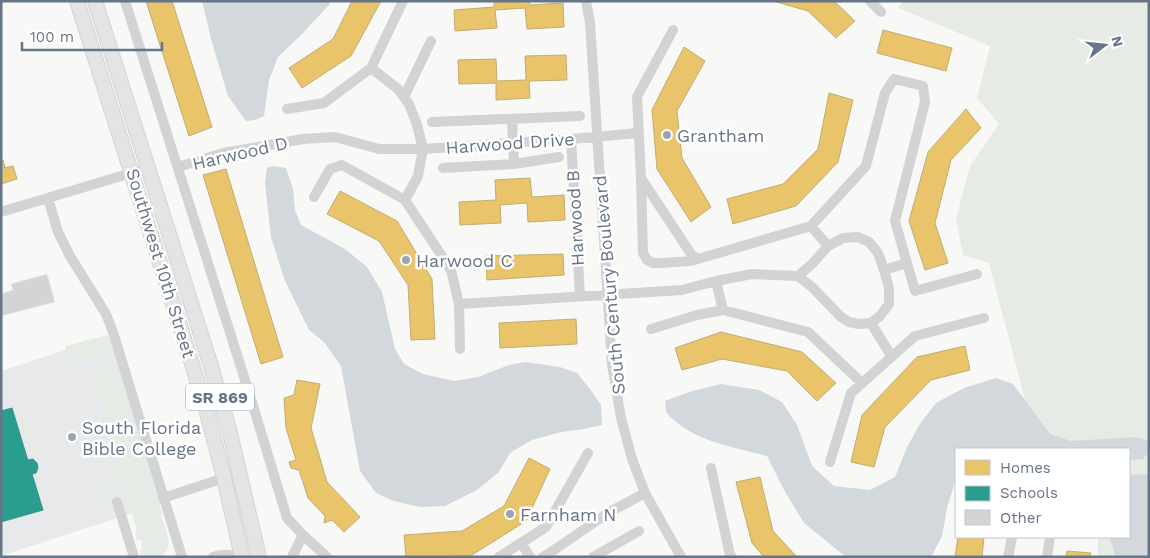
<svg xmlns="http://www.w3.org/2000/svg" width="1150" height="558" viewBox="0 0 1150 558" font-family="'Work Sans',sans-serif">
  <style>
    .built { fill: #e8e9ea }
    .green { fill: #e7ebe5 }
    .water { fill: #d2d8dc }
    .homes { fill: #e9c46a; stroke: #c2ac73 }
    .schools { fill: #2a9d8f; stroke: #3c918d }
    .building { fill: #d3d4d4; stroke: #e8e8e7 }
    .lines { fill: none; stroke-linecap: round; stroke-linejoin: round }
    .major-casing { stroke: #d3d4d5; stroke-width: 16 }
    .minor { stroke: #d2d3d4; stroke-width: 10 }
    .major { stroke: #e4e4e5; stroke-width: 14 }
    .poi-dot { fill: #9aa3af; stroke: #fff; stroke-width: 2 }
    .labels { text-anchor: middle; dominant-baseline: central; stroke-width: 5; stroke-linejoin: round; paint-order: stroke }
    .shield { fill: #fff; stroke: #959eac; stroke-width: 1 }
    .shield-label { font-size: 16px; font-weight: bold; fill: #677588 }
    .poi-label { font-size: 18px; fill: #677588; stroke: #fff; text-anchor: start }
    .street-label { font-size: 18px; fill: #677588; stroke: #fff }
  </style>
  <rect width="100%" height="100%" fill="#f8f8f7"/>
  <!-- built -->
  <path class="built" d="M111,335l52,168 -162,53v-185z"/>
  <!-- green -->
  <path class="green" d="M903,1h246v556h-51v-20h31v-88h-91l-49,-186 -26,-8 -7,-36 14,-53 29,-42 -22,-26 13,-52 -92,-38z
    M108,335c7,17 1,27 -18,26 -8,0 -14,-4 -21,-3l-4,-12z
    M107,370h8l5,7 42,136 -1,3c4,12 14,30 2,39v2h-20l-4,-6 3,-2 -1,-9h-4l-2,-8 2,-2 -15,-46 -4,-4 -4,-16 7,-2 -26,-86 5,-3 -1,-2z
    M27,415l13,43 -4,1 -4,-4 1,-2 -2,-4 -3,1 -7,-19 5,-1 -2,-9 -6,1 -1,-4 4,1v-3z
    M107,487l3,11 -1,3 -4,-1 -10,2 -3,-9z"/>
  <!-- water -->
  <path class="water" d="M202,1h128l-1,4 -26,28 -25,24 -9,23 -5,36 -9,4 -9,1 -18,-25 -17,-57z
    M273,166l13,2 7,21 2,21 6,15 44,24 22,18 15,25 13,57 9,15 19,10 31,7 24,-4 31,-12 16,-3 35,5 17,6 13,16 11,16 1,20 -18,4 -23,3 -29,8 -21,12 -13,21 -21,17 -32,16 -25,1 -26,-6 -18,-8 -16,-22 -19,-105 -17,-24 -15,-12 -24,-49 -14,-44 -6,-54 2,-15z
    M996,378l17,6 37,50 21,7 65,-4 11,3 2,12 -6,7 -14,1v-11h-100l-9,-1 -64,1v30l-9,29 -5,28 -11,21h-85l-42,-34 -20,-33 -17,-34c-30,-8 -68,-14 -92,-35 -3,-2 -6,-5 -8,-8 -2,-4 -1,-8 -2,-12l24,-9 32,-8 38,6 23,12 15,23 15,41 22,20 36,4 25,-13 12,-30 13,-23 16,-21 28,-15z
    M1149,474v83h-33l-7,-20h20v-62z"/>
  <!-- homes -->
  <path class="homes" d="M146,1h26l40,126 -23,9z
    M352,1h29l-30,55 -49,32 -13,-20 44,-29z
    M494,1h35l1,4 33,-2 1,24 -37,2 -2,-21 -30,2 2,18 -42,3 -1,-21 40,-3z
    M773,1h61l21,20 -19,17 -28,-27z
    M883,30l69,18 -6,23 -69,-18z
    M684,47l21,14 -28,50 5,47 29,49 -20,15 -34,-53 -5,-59z
    M566,55l1,25 -38,1 1,17 -34,2v-17l-37,1 -1,-24 38,-1 1,22 29,-1 -1,-24z
    M829,93l24,7 -15,62 -42,44 -63,18 -6,-25 56,-15 35,-35z
    M966,109l15,19 -30,32 -16,63 13,40 -23,7 -16,-49 19,-69z
    M3,160l2,8 8,-2 4,13 -16,5v-23z
    M226,169l57,188 -22,7 -58,-189z
    M530,178l2,19 32,-2 1,25 -37,2 -1,-19 -27,2 1,18 -41,2 -1,-23 37,-2 -1,-20z
    M340,191l57,30 35,58 3,60 -24,1 -3,-55 -29,-44 -52,-27z
    M563,254l1,21 -77,5 -1,-24z
    M576,319l1,25 -77,4 -1,-25z
    M721,332l81,20 34,31 -19,18 -30,-30 -65,-12 -40,11 -7,-22z
    M965,346l5,24 -39,10 -46,47 -11,40 -23,-5 11,-47 55,-58z
    M297,380l23,4 -9,44 16,54 33,35 -16,15 -12,-12 -8,3 1,-7 -17,-18 -9,-28 -8,-2 -2,-6 7,-2 -10,-32 -2,-30 10,-3z
    M529,458l21,11 -24,52 -54,34 -26,2h-40l-2,-22 58,-4 42,-25z
    M760,477l13,54 24,26h-33l-12,-14 -16,-61z
    M958,537h26l-2,20h-27z
    M1067,551l24,2 -1,4h-24z"/>
  <!-- schools -->
  <path class="schools" d="M12,408l31,102 -42,12v-111z
    M33,459l4,4 1,5 -2,5 -4,1 -4,-14z"/>
  <!-- building -->
  <path class="building" d="M47,274l8,28 -54,14v-22l12,-4 -2,-6z"/>
  <g class="lines">
    <defs>
      <path id="major" d="M77,1l128,404 19,73 18,79
        M95,1l116,365 19,67 29,124"/>
    </defs>
    <!-- major casing -->
    <use href="#major" class="major-casing"/>
    <!-- minor -->
    <path class="minor" d="M125,1l126,398 36,119 16,17 24,22
      M586,1l4,22 22,342 9,53 11,41 13,34 36,64
      M870,1l11,11
      M673,30l-36,67 4,81 50,76 6,5
      M371,68l27,21 11,15 8,21 6,24 -5,27 -13,24 46,70 8,34 1,45
      M404,97l27,-56
      M287,109l37,-6 47,-35 32,-67
      M512,119l2,45
      M432,122l148,-6
      M571,139l9,157
      M178,167l45,-14 80,-14 32,-2 44,12h44l148,-10 67,-6
      M443,168l71,-4 45,-7
      M641,178l2,75 4,7 6,3h8l30,-2 120,-35 55,-60 19,-73 9,-14 29,7 2,16 -30,119 20,70 62,-17
      M314,197l16,-28 12,-4 63,35
      M48,198l10,34 12,24 36,58 7,18 69,225
      M1,212l147,-44
      M811,226l17,20
      M884,270l23,-7
      M716,281l7,29
      M459,304l223,-14 34,-9 36,-7 46,2 14,-12 16,-18 15,-8 15,-1 11,5 9,11 6,17 5,18v16l-9,12 -9,7 -12,1 -10,-2 -8,-5 -29,-30 -14,-11
      M871,323l21,34
      M651,329l46,-14 26,-5 85,22 54,51
      M830,462l21,-69 64,-57 69,-18
      M711,468l19,87 2,2
      M163,498l61,-20
      M117,502l17,55
      M521,543l9,14
      M213,557c9,-3 17,-3 26,0
      M292,557l11,-22
      M499,557l47,-30 42,-74
      M543,557l14,-9 51,-35 37,-20
      M593,557l46,-26
      M1008,557l4,-20
      M1047,557l3,-20"/>
    <!-- major -->
    <use href="#major" class="major"/>
  </g>
  <!-- markers -->
  <g class="poi-dot">
    <circle cx="667" cy="135" r="5"/>
    <circle cx="406" cy="260" r="5"/>
    <circle cx="72" cy="437" r="5"/>
    <circle cx="510" cy="514" r="5"/>
  </g>
  <g class="labels">
    <!-- shield labels -->
    <rect class="shield" x="186" y="383.5" width="68" height="27" rx="4"/>
    <g class="shield-label">
      <text x="220" y="397">SR 869</text>
    </g>
    <!-- poi labels -->
    <g class="poi-label">
      <text x="677" y="135">Grantham</text>
      <text x="416" y="260">Harwood C</text>
      <text x="82" y="427">South Florida<tspan x="82" dy="21">Bible College</tspan></text>
      <text x="520" y="514">Farnham N</text>
    </g>
    <!-- street labels -->
    <g class="street-label">
      <text transform="translate(510 143) rotate(-4)">Harwood Drive</text>
      <text transform="translate(240 153) rotate(-13)">Harwood D</text>
      <text transform="translate(575 218) rotate(-93)">Harwood B</text>
      <text transform="translate(161 263) rotate(73)">Southwest 10th Street</text>
      <text transform="translate(609 285) rotate(-95)">South Century Boulevard</text>
    </g>
  </g>
  <!-- border -->
  <rect width="1150" height="558" fill="none" stroke="#677588" stroke-width="5"/>
  <!-- legend -->
  <rect x="955" y="448" width="175" height="90" fill="#ffffff" stroke="#c2c8cf"/>
  <rect x="965" y="460" width="25" height="15" fill="#e9c46a" stroke="#c2c8cf"/>
  <text x="1000" y="473" font-size="15" fill="#677588">Homes</text>
  <rect x="965" y="486" width="25" height="15" fill="#2a9d8f" stroke="#c2c8cf"/>
  <text x="1000" y="498" font-size="15" fill="#677588">Schools</text>
  <rect x="965" y="510" width="25" height="15" fill="#d3d4d4" stroke="#c2c8cf"/>
  <text x="1000" y="523" font-size="15" fill="#677588">Other</text>
  <!-- north arrow -->
  <g transform="translate(1105 45) rotate(74)" stroke="#ffffff" stroke-width="4" paint-order="stroke">
  <path d="M0-4L9 19L0 12L-9 19Z" fill="#677588"/>
  <text y="-8" font-size="14" font-weight="bold" text-anchor="middle" fill="#677588">N</text>
  </g>
  <!-- scale -->
  <path d="M22 42v8h140v-8" fill="none" stroke="#677588" stroke-width="2.5"/>
  <text x="30" y="42" font-size="15" fill="#677588" stroke="#ffffff" stroke-width="4" paint-order="stroke">100 m</text>
</svg>
